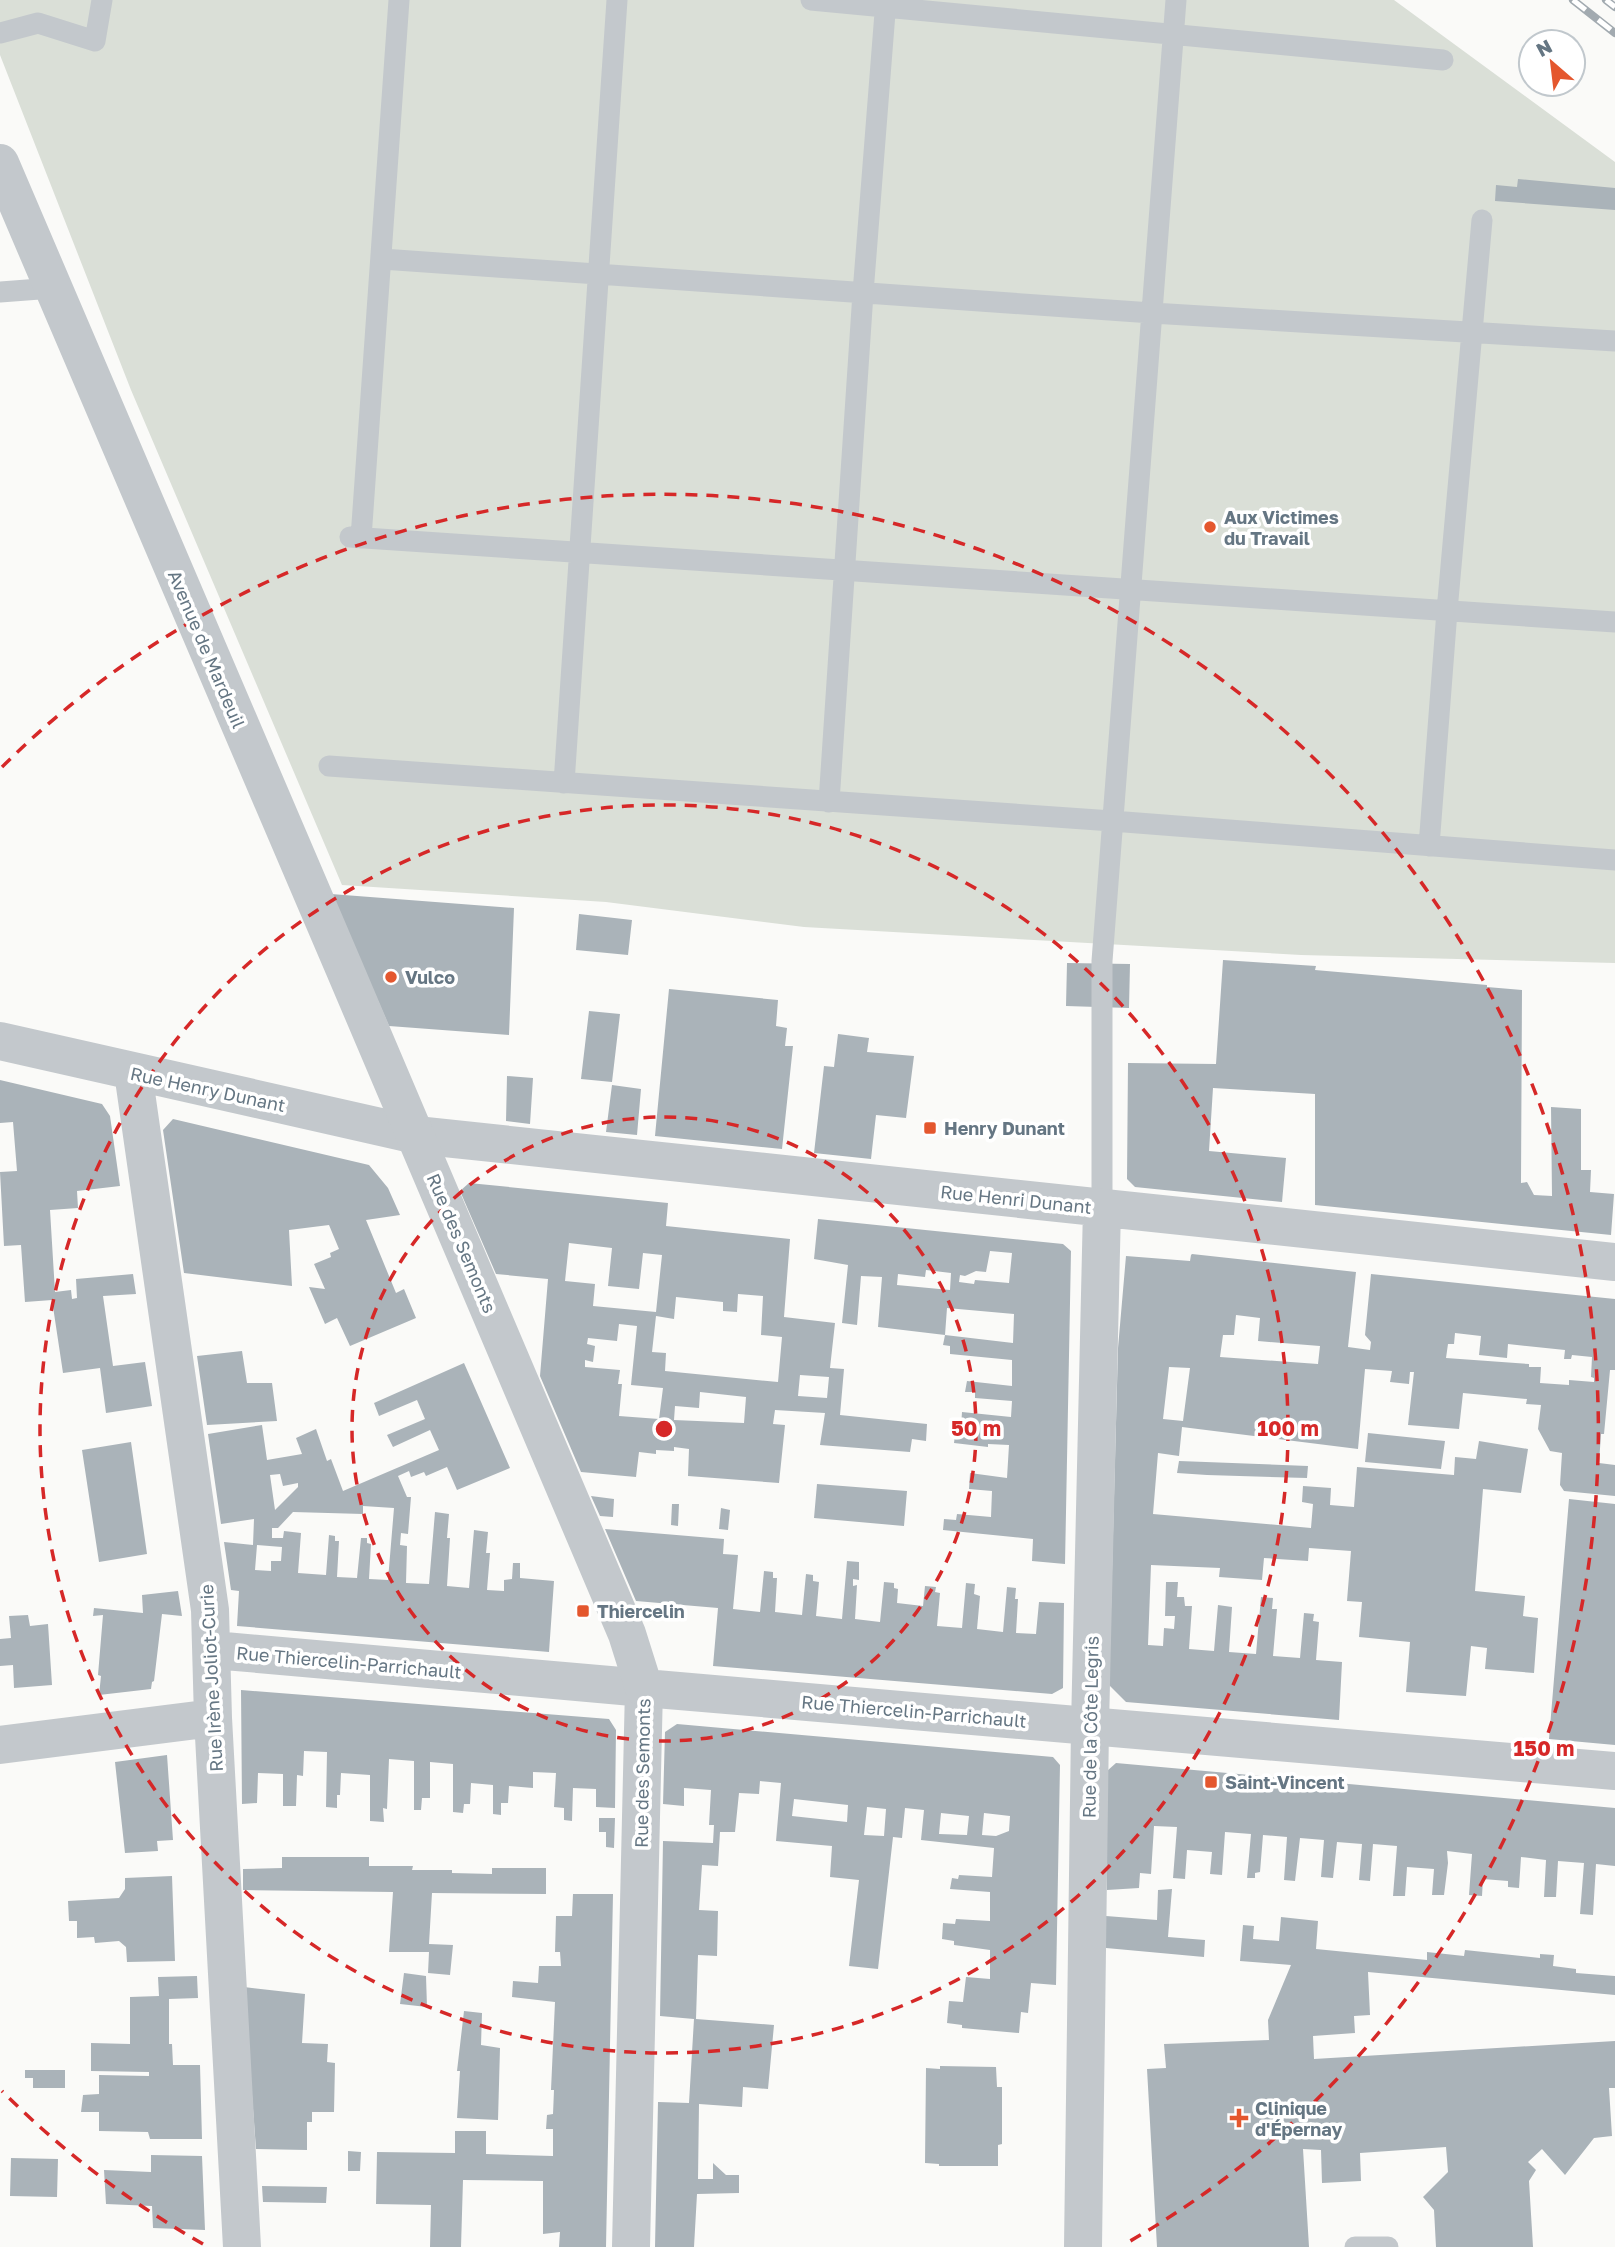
<svg xmlns="http://www.w3.org/2000/svg" width="1615" height="2247" viewBox="0 0 1615 2247" font-family="'Golos Text',sans-serif">
  <style>
    .green { fill: #dadfd7 }
    .building { fill: #aab3b9; fill-rule: evenodd }
    .lines { fill: none; stroke-linecap: round; stroke-linejoin: round }
    .service { stroke: #c3c8cc; stroke-width: 21 }
    .minor { stroke: #c3c8cc; stroke-width: 38 }
    .tertiary { stroke: #c3c8cc; stroke-width: 38 }
    .rail-casing { stroke: #a2aab0; stroke-width: 8 }
    .rail { stroke: #fff; stroke-width: 5; stroke-dasharray: 16; stroke-linecap: butt }
    .ring { fill: none; stroke: #d62828; stroke-width: 3.5; stroke-dasharray: 12 9 }
    .poi-dot { fill: #e4572e; stroke: #fff; stroke-width: 2.5 }
    .labels { text-anchor: middle; dominant-baseline: central; stroke-width: 7; stroke-linejoin: round; paint-order: stroke }
    .poi-label { font-size: 18px; font-weight: bold; fill: #657683; stroke: #fff; text-anchor: start }
    .street-label { font-size: 18px; fill: #657683; stroke: #fff }
    .centre { fill: #d62828; stroke: #fff; stroke-width: 3.5 }
    .ring-label { font-size: 21px; text-anchor: middle; font-weight: bold; fill: #d62828; stroke: #fff; stroke-width: 7; stroke-linejoin: round; paint-order: stroke }
  </style>
  <rect width="100%" height="100%" fill="#fafaf8"/>
  <!-- green -->
  <path class="green" d="M0,0h1394l221,162v801l-314,-8 -497,-28 -198,-25 -264,-17 -211,-495 -131,-335z"/>
  <!-- building -->
  <path class="building" d="M1518,179l97,9v22l-120,-9 1,-16 21,2z
    M331,894l183,14 -5,127 -120,-9z
    M579,914l53,6 -4,35 -52,-5z
    M1223,960l93,6 -1,4 172,15v2l35,3 -1,193 6,-1 7,13 18,1 -1,-89 30,2v61h10l-1,22 24,2 -3,41 -296,-30v-111l-102,-6 -4,63 77,7 -4,44 -147,-15 -8,-8 1,-116 88,1z
    M1067,963l63,1 -1,44 -63,-2z
    M669,989l109,11 -2,26 11,2 -2,18h8l-11,103 -127,-13z
    M589,1011l31,3 -8,68 -31,-3z
    M838,1034l31,4 -2,14 47,4 -8,62 -30,-3 -5,44 -57,-6 10,-87 10,1z
    M507,1076l26,2 -3,46 -24,-3z
    M0,1080l102,24 8,12 10,70 -43,5 1,17 -28,2 5,82 16,-2 1,9 5,-1 -1,-19 57,-5 3,20 -33,2 10,70 32,-4 7,44 -46,7 -6,-45 -37,5 -11,-73 -27,2 -4,-57 -17,1 -4,-74 17,-1 -4,-49 -13,1z
    M612,1085l29,4 -4,46 -31,-3z
    M173,1119l196,46 19,23 12,27 -34,5 30,73 8,-4 12,29 -66,28 -13,-28 -12,6 -16,-37 16,2 -11,-25 17,-7 -1,-4 9,-4 -10,-24 -40,5 3,56 -108,-13 -21,-143z
    M469,1183l199,20 -2,23 124,13 -6,78 51,6 -5,45 14,1 -4,46 87,9 -1,17 -14,-2 -2,13 -90,-7 5,-32 -50,-3 -2,14 12,1 -6,58 -91,-7 1,-27 -15,-2v4l-18,-1v4l-17,-2 -3,25 -55,-5 -41,-96 8,-97 -52,-5 -36,-83zM569,1243l43,5 -4,38 31,3 4,-36 19,2 -6,57 -63,-6 2,-22 -30,-3zM738,1294l25,2 -2,39 21,2 -4,45 -113,-11 1,-18 -14,-1 4,-36 18,3 2,-22 47,5v9l14,1zM619,1324l18,2 -6,59 32,3 -4,31 -40,-3 3,-32h-4l2,-14 -35,-3v-7l8,2 2,-16 -8,-2 1,-6 29,3zM800,1375l29,2 -2,21 -29,-2zM700,1392l46,5 -2,26 -70,-3 1,-14 24,2z
    M818,1219l245,25 8,7 -6,313 -33,-3 1,-22 -90,-9 1,-11 12,1 1,-6 34,3 1,-26 -23,-2 1,-16 37,5 2,-33 -21,-1v3l-34,-4 2,-16h5l1,-15 49,5 1,-16 -37,-3v-6h-10l2,-11 45,5v-26l-62,-6v-8l-7,-1 2,-10 -67,-8 4,-50 -21,-1 -4,49 -15,-2 6,-58 -34,-6zM990,1251l22,2 -3,30 -34,-3 -1,4 -15,-2 1,-7 5,1 11,-5 10,1zM926,1270l25,3 -1,17 -53,-5 1,-11 27,3zM947,1308l67,6 -1,29 -68,-8z
    M1192,1254l164,18 -8,75 22,3 1,-8 -6,-7 6,-61 244,25v71h-5l-6,64h-3l-2,29 16,2v31l-51,-5 -4,-6 2,-32 -12,-2 -12,-22 3,-24 -15,-1 1,-5 -64,-6 -4,36 -51,-4 6,-53h-4l-1,12 -19,-2 2,-11 -27,-2 -7,80 -176,-22 -3,29 -21,-3 -5,61 158,14 2,-24 -11,-2 1,-16 28,2 -1,17 24,2 3,-40 97,8 1,-18 21,2 3,-18 49,8 -7,44 -38,-4 -8,102 50,5 -2,20 15,2 -4,55 -49,-4 2,-21 -16,-2 -5,50 -60,-4 4,-50 -51,-5 3,-35 -15,-1 4,-50 -42,-3 -1,13 -44,-3 -2,22 -43,-3 1,-9 -69,-3 -3,80 15,1 1,-18 10,1 1,-13h-10l1,-34h12l-1,15h7l1,9h7l-3,43 25,2 4,-46 14,2 -3,45 27,2 5,-57 12,1 -1,11h5l-4,47 27,2 4,-45 10,1 -1,7 6,1 -3,38 26,2 -3,58 -213,-18 -17,-17 9,-337 8,-92 64,5 1,-6zM1236,1315l24,3 -2,23 62,5 -2,18 -98,-7 3,-22h11zM1455,1333l26,3 -2,19 28,3 1,-14 57,6 -1,9h7l1,-4 20,2 -1,20 3,1v4l-25,-2v5l-29,-2 1,-16h-12v-3l-83,-6 2,-14h6zM1169,1367l21,1 -7,53 -20,-2z
    M242,1351l5,32h25l5,38 -70,4 -10,-69z
    M464,1363l46,105 -53,22 -10,-23 -21,9 -2,-4 -13,5 -2,-6 -11,5 9,21h4l-3,37 -7,-1 -1,12 7,1 -1,37 23,1 6,-72 14,2 -2,24h3l-3,48 22,2 5,-58 14,2 -2,21h4l-3,37 17,1v-11l8,-1 1,-16h7v15l34,3 -5,71 -312,-26 2,-35 -8,-1 -7,-48 29,3 1,-26 -33,5 -13,-90 54,-9 5,35 35,-6 -6,-16 20,-9 11,32 4,-2 12,32 96,-41 -9,-20 -37,17 -6,-12 38,-16 -8,-19 -38,16 -5,-13zM280,1474l3,12 15,-3v4l-23,23 -5,-35zM363,1506l31,2 -6,72 -19,-1 2,-35 -4,-1v-5h-6l-4,40 -20,-1 2,-36h-4v-5l-6,-1 -3,40 -28,-2 3,-40 -17,-2 -1,7h-11v-10h6l15,-16 70,2zM257,1545l25,2 -1,14h-10v10l-16,-1z
    M1368,1433l77,8 -4,28 -76,-7z
    M131,1442l16,112 -48,8 -17,-112z
    M1179,1461l129,5 -1,12 -100,-3 -30,-2z
    M817,1484l90,7 -3,35 -90,-8z
    M591,1496l23,3 -1,18 -13,-1z
    M1569,1499l46,5v241l-66,-6z
    M672,1504h7l-1,22 -7,-1z
    M721,1508l9,2 -2,20 -9,-1z
    M605,1529l119,10 -1,15 15,1 -5,54 27,3 4,-41 9,1v6h4l-2,34 27,3 4,-41 7,1v6l6,1 -3,34 26,3 5,-58 12,1v18l-6,-1v7l4,-1 -2,34 25,3 4,-40 10,1v5l4,1 -1,14 26,3 2,-20 11,1 -1,5 5,1 -3,33 25,2 4,-45 9,1 -1,10 6,2 -3,33 26,3 4,-45 9,1 -1,11h3l-2,34 20,1 3,-32 25,1 -1,85 -11,6 -339,-28 5,-58 -82,-7z
    M178,1591l4,25 -20,-2 -8,67 -2,1 -1,7 -52,6 2,-19 -3,-1 5,-60 -10,1 1,-8 49,5 -1,-18z
    M28,1615l2,11 18,-2 4,61 -38,3 -1,-23 -13,1v-27l11,-1 -2,-22z
    M241,1690l368,29 7,11 -1,78 -19,-1v-18l-23,-1 -1,33 -8,-1v-12l-10,-1 2,-34 -23,-1v16l-24,-2 -1,17h-7v12l-8,-1v-29l-22,-2 -1,21h-6l-1,9 -10,-1v-48l-23,-2v36h-8l-1,12h-7v-49l-25,-2 -2,50 -4,-1 1,14 -14,-1v-46l-29,-2 -1,22h-3v13l-11,-1 1,-55 -23,-1 -1,25 -6,-1 -1,31h-13v-32l-25,-1 -1,30 -15,1z
    M677,1724l376,33 7,8 -4,220 -25,-2 -3,30 -7,-1 -2,21 -57,-5v-3l-15,-2 2,-22 14,1 3,-25 24,2v-29l-36,-5v-4l-12,-2 1,-16 12,1 1,-5 34,2v-29l-40,-3 2,-11 6,1 1,-4 33,2 2,-29 -73,-8 3,-30 -19,-2 -3,30 -9,-1 -15,132 -29,-3 10,-86 -29,-3 2,-31 -56,-5 5,-58 -21,-2 -1,13 -20,-1 -4,39h-15l-2,34 -16,-1 -3,45 19,1 -1,45 -19,-1 -2,64 78,6 -6,64 -25,-2 -1,20 -43,-3 -1,75h15v-16l13,12h13v18l-42,1 -3,53h-39l3,-145 31,1 5,-84 -34,-3 3,-175 50,2 1,-18h-5l2,-35 -27,-2v18l-21,-2 2,-72zM794,1799l54,6 -1,17 -55,-6zM867,1807l19,2 -2,27 -20,-1zM941,1813l28,3 -2,19 -28,-1zM984,1813l26,3 -1,15 -13,5 -14,-1z
    M167,1755l6,85 -16,1 1,10 -33,2 -10,-91z
    M1116,1763l499,45v58l-19,-2 -3,51 -13,-1 4,-51 -26,-2 -2,36h-12l2,-37 -25,-3 -2,31 -11,-1v-6l-25,-2 -1,17 -13,-1 3,-41 -25,-3 1,12 -4,32h-12l2,-26 -27,-2 -2,29h-12l4,-50 -24,-2 -3,37 -11,-1 3,-36 -25,-2 -4,36 -12,-1 3,-37 -24,-2 -5,43 -11,-1 3,-43 -24,-2 -3,37 -5,1v5h-8l4,-44 -26,-2 -3,43 -12,-1 2,-22 -25,-2 -2,29 -12,-1 4,-51 -23,-1 -3,48 -11,-1 -1,15 -32,2v-119z
    M599,1818h16l-1,30 -8,-1v-15h-7z
    M282,1857h87v9h44l-1,4h40v3l40,1v-6h54v26l-114,-1 -3,51 24,1 -3,30 -22,-2 1,-21h-40l4,-60 -150,-2v-21l39,-1z
    M172,1876l3,85 -48,1 -1,-15 -7,-6 -24,2 -1,-6 -17,1v-17h-8l-1,-20 51,-3 6,-9v-11z
    M1172,1889l-4,48 37,3 -1,17 -98,-9v-32l51,4 1,-30z
    M573,1894h40l-7,353h-47l1,-15 -17,2v-53l-80,-1 -2,67h-31l1,-42 -55,-1 1,-52 78,1v-22h31v23l67,2v-27h-7l1,-14 6,-1 1,-24h-3l4,-88 -43,-5 1,-16 25,2 1,-17h22l-1,-14h-5l1,-36h16z
    M1281,1917l37,4 -2,28 111,11v-8l37,4 1,-6 75,8v-4l14,1 -1,11 23,3v4l39,3v19l-247,-23 2,43 -16,1 1,17 -42,3 1,23 301,-18v47h-6l3,48 -18,2 -29,37 -23,-26 -14,13 8,8 -7,11 4,66h-97l-2,-37 -11,-13 25,-25 -2,-25 -86,6 1,28 -39,2 -1,-33 -18,-1 6,98h-152l-10,-178 19,-1 -2,-24 105,-4 -1,-20 23,-55 -51,-4 3,-36 11,1 -1,13 26,2z
    M404,1973l22,3 1,31 -27,-3z
    M197,1976l1,22 -29,1v45h3l1,21h27l2,74h-52l-2,-7 -49,-1v-19h-18l2,-17 16,-1v-19l50,1v-4l-58,-1v-28l39,1v-47l29,-1 -1,-19z
    M244,1987l61,7 -3,49 26,1 -1,18 8,1 -1,49h-22v10h-5v28l-51,-1z
    M464,2011l18,2 -1,32 19,3 -2,72 -41,-2 3,-47h-3z
    M940,2066l56,1 1,20h5v57l-4,1v21h-59v-2l-14,-1 1,-95 14,1z
    M25,2070h40v18h-32v-10h-8z
    M348,2151l13,1 -1,19h-12z
    M151,2155l51,1 3,74 -52,-2 -1,-22 -46,-2 -2,-34 47,2z
    M11,2158l47,1 -1,38 -47,-1z
    M262,2186l65,1 -1,16 -63,-1z"/>
  <g class="lines">
    <!-- service -->
    <path class="service" d="M811,0l632,60
      M0,33l38,-10 57,18 7,-41
      M382,259l770,54 463,28
      M0,292l53,-4
      M350,537l1265,85
      M361,538l38,-538
      M329,766l783,55 503,39
      M564,783l53,-783
      M829,802l34,-509 23,-293
      M1429,846l18,-235 35,-391
      M1102,1208v-247l74,-961
      M1355,2247h33"/>
    <!-- minor -->
    <path class="minor" d="M0,1041l416,94 1199,127
      M133,1072l77,538 3,108 29,529
      M213,1650l431,38 -13,559
      M0,1745l213,-27
      M1083,2247l7,-521 12,-518"/>
    <!-- tertiary -->
    <path class="tertiary" d="M0,163c209,490 420,980 627,1471l17,54 971,83"/>
    <defs>
      <path id="rail" d="M1573,0l42,33
        M1606,0l9,7"/>
    </defs>
    <!-- rail casing -->
    <use href="#rail" class="rail-casing"/>
    <!-- rail -->
    <use href="#rail" class="rail"/>
  </g>
  <!-- distance rings -->
  <g class="ring">
    <circle cx="664" cy="1429" r="312"/>
    <circle cx="664" cy="1429" r="624"/>
    <path d="M203 2244A936 936 0 0 1 2 2091M2 767A936 936 0 1 1 1125 2244"/>
  </g>
  <!-- markers -->
  <g class="poi-dot">
    <circle cx="1210" cy="527" r="7"/>
    <circle cx="391" cy="977" r="7"/>
    <rect x="923" y="1121" width="14" height="14" rx="3.5"/>
    <rect x="576" y="1604" width="14" height="14" rx="3.5"/>
    <rect x="1204" y="1775" width="14" height="14" rx="3.5"/>
    <path d="M1235.5 2107.5h7v7h7v7h-7v7h-7v-7h-7v-7h7z"/>
  </g>
  <g class="labels">
    <!-- poi labels -->
    <g class="poi-label">
      <text x="1224" y="517">Aux Victimes<tspan x="1224" dy="21">du Travail</tspan></text>
      <text x="405" y="977">Vulco</text>
      <text x="944" y="1128">Henry Dunant</text>
      <text x="597" y="1611">Thiercelin</text>
      <text x="1225" y="1782">Saint-Vincent</text>
      <text x="1255" y="2108">Clinique<tspan x="1255" dy="21">d'Épernay</tspan></text>
    </g>
    <!-- street labels -->
    <g class="street-label">
      <text transform="translate(207 649) rotate(67)">Avenue de Mardeuil</text>
      <text transform="translate(208 1089) rotate(12)">Rue Henry Dunant</text>
      <text transform="translate(1016 1199) rotate(6)">Rue Henri Dunant</text>
      <text transform="translate(462 1243) rotate(67)">Rue des Semonts</text>
      <text transform="translate(349 1662) rotate(5)">Rue Thiercelin-Parrichault</text>
      <text transform="translate(211 1678) rotate(-93)">Rue Irène Joliot-Curie</text>
      <text transform="translate(914 1711) rotate(5)">Rue Thiercelin-Parrichault</text>
      <text transform="translate(1090 1727) rotate(-89)">Rue de la Côte Legris</text>
      <text transform="translate(642 1773) rotate(-89)">Rue des Semonts</text>
    </g>
  </g>
  <circle cx="664" cy="1429" r="10" class="centre"/>
  <g class="ring-label">
    <text x="976" y="1436">50 m</text>
    <text x="1288" y="1436">100 m</text>
    <text x="1544" y="1756">150 m</text>
  </g>
  <!-- north arrow -->
  <g transform="translate(1552 63) rotate(332)"><circle r="33" fill="#ffffff" stroke="#c1c8cd" stroke-width="2"/>
  <path d="M0-5L12 26L0 18L-12 26Z" fill="#e4572e"/>
  <text y="-10" font-size="19" font-weight="bold" text-anchor="middle" fill="#657683">N</text>
  </g>
</svg>
